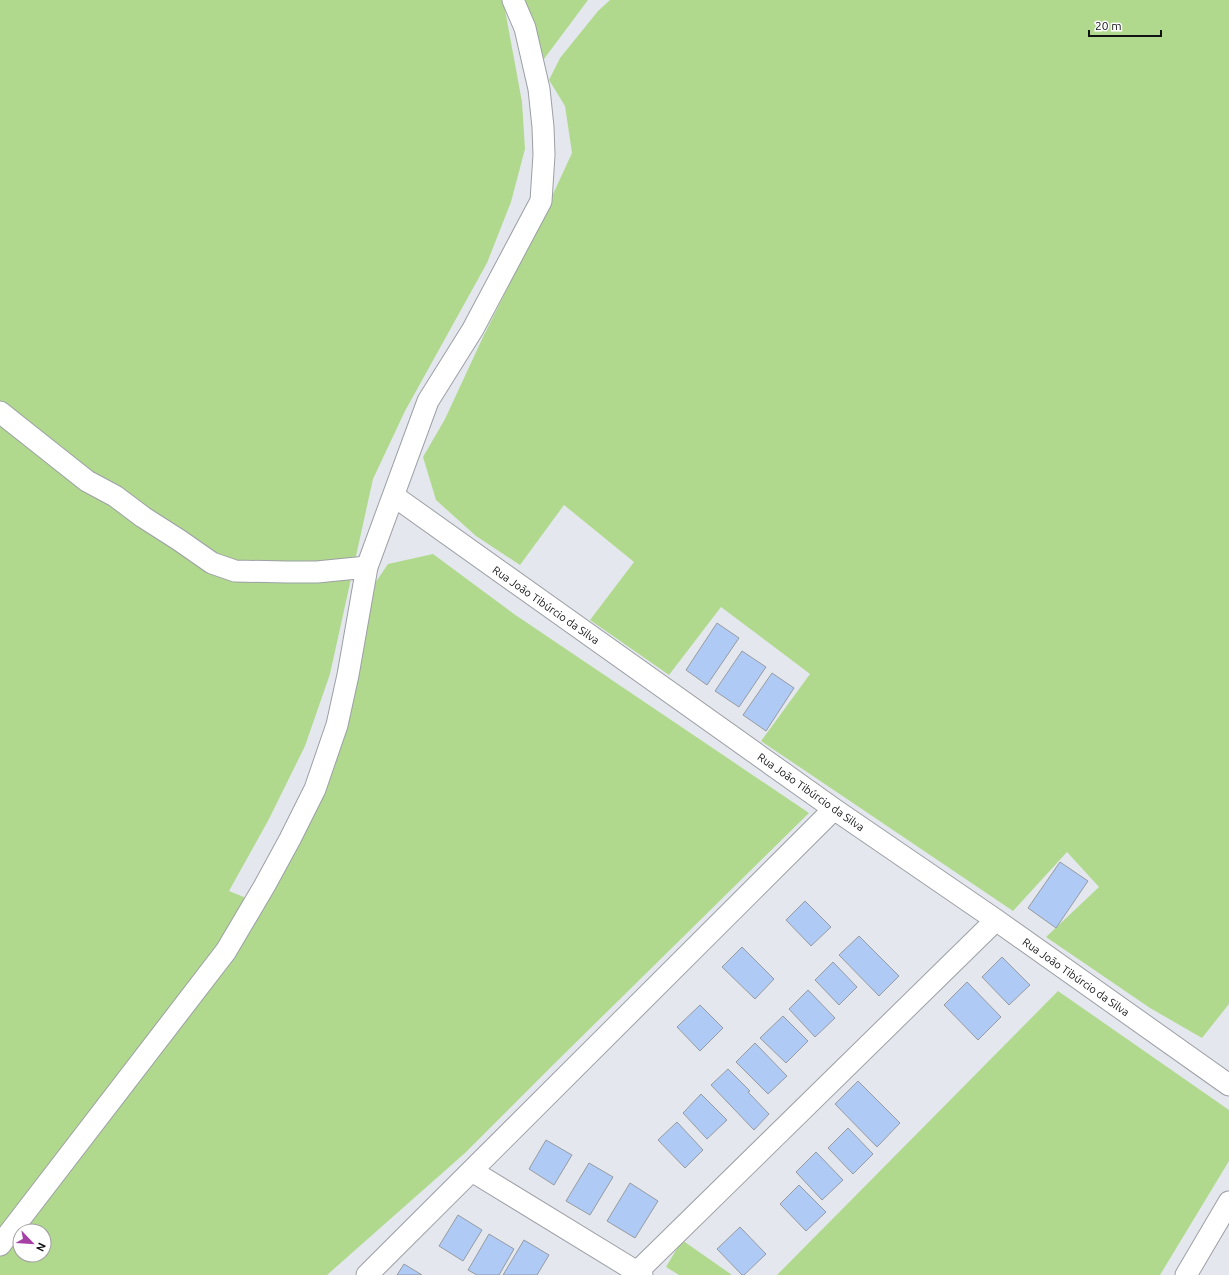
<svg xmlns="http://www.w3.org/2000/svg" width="1229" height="1275" viewBox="0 0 1229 1275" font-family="Ubuntu,sans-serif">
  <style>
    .green { fill: #b1d98e; fill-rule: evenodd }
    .building { fill: #aecaf5; stroke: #979ba0 }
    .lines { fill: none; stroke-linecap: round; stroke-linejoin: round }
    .street-casing { stroke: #9c9fa5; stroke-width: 23 }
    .street { stroke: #fff; stroke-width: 21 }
    .labels { text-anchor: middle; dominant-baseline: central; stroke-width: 4; stroke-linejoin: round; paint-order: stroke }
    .street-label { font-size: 11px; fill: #111214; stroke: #fff }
  </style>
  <rect width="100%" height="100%" fill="#e4e8ee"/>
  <!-- green -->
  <path class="green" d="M0,0h502l2,4 18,98 3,47 -14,53 -24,61 -82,148 -32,68 -43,195 -25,72 -36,73 -40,72 32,13 40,-78 72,-240 15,-22 45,-10 81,60 295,199 -254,250 -90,90 -138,122h-327zM20,1231h24v24h-24z
    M524,0h64l-44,59z
    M610,0h619v1004l-27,34 -52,-30 -104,-71 53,-50 -32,-35 -54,59 -252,-170 49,-67 -89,-67 -52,68 -79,-55 44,-58 -70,-57 -44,60 -44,-29 -40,-36 -13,-43 22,-38 38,-82 52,-104 37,-80 -7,-47 -16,-26 11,-22 38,-47z
    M1058,991l171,119v51l-69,114h-383z
    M682,1240l50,35h-53l-13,-8z"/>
  <!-- building -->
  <path class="building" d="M717,623l22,15 -32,47 -21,-15z
    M742,651l24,16 -27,40 -24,-16z
    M772,673l22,15 -28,43 -23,-16z
    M1060,862l28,19 -32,47 -28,-20z
    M805,901l26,26 -20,19 -25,-26z
    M859,936l40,40 -20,20 -40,-41z
    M742,947l32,32 -19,20 -33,-32z
    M1002,957l28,28 -21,20 -27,-28z
    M833,962l24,25 -18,18 -24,-25z
    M967,982l34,35 -23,23 -34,-35z
    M808,990l27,28 -20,19 -26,-28z
    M700,1005l23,23 -23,23 -23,-24z
    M783,1016l25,25 -22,22 -26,-25z
    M755,1043l32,33 -19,18 -32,-32z
    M728,1069l22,22 -2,1 21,22 -15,16 -43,-45z
    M858,1081l42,42 -23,24 -42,-43z
    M701,1094l26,26 -20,19 -24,-26z
    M677,1122l26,28 -18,18 -27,-28z
    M848,1128l25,26 -20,20 -25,-26z
    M546,1140l26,15 -18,30 -25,-16z
    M816,1152l27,28 -21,20 -26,-28z
    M589,1163l24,14 -23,38 -24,-14z
    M630,1183l28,18 -23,37 -28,-17z
    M799,1185l27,27 -20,19 -26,-27z
    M458,1215l24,15 -19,31 -24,-15z
    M740,1227l26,27 -22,21h-2l-25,-26z
    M489,1234l25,15 -15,26h-22l-9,-5z
    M524,1240l25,15 -12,20h-34z
    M404,1264l18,11h-25z"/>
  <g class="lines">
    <defs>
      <path id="street" d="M0,412l87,69 28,15 28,21 36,23 33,23 23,8 52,1h30l50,-5
        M394,496l440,313 162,111 233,165
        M472,1171l170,104
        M0,1245l226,-294 39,-66 25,-46 25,-50 22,-64 11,-50 19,-108 61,-166 45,-72 68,-128 3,-46 -1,-28 -4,-38 -14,-61 -12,-28
        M637,1272l359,-352
        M367,1275l467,-466
        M1186,1275l43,-73"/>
    </defs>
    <!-- street casing -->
    <use href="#street" class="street-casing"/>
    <!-- street -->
    <use href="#street" class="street"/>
  </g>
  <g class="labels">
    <!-- street labels -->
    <g class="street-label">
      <text transform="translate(546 605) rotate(35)">Rua João Tibúrcio da Silva</text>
      <text transform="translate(811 792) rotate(35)">Rua João Tibúrcio da Silva</text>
      <text transform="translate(1076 977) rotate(35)">Rua João Tibúrcio da Silva</text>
    </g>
  </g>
  <!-- north arrow -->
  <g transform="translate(32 1243) rotate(115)"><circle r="19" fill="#ffffff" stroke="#a0a0a1"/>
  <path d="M0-3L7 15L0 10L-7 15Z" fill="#a640a5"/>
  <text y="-6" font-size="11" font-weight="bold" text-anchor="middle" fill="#111214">N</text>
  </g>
  <!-- scale -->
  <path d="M1089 30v6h72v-6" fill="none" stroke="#111214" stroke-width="2"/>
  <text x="1095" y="30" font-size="12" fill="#111214" stroke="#ffffff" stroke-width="3" paint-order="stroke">20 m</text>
</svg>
